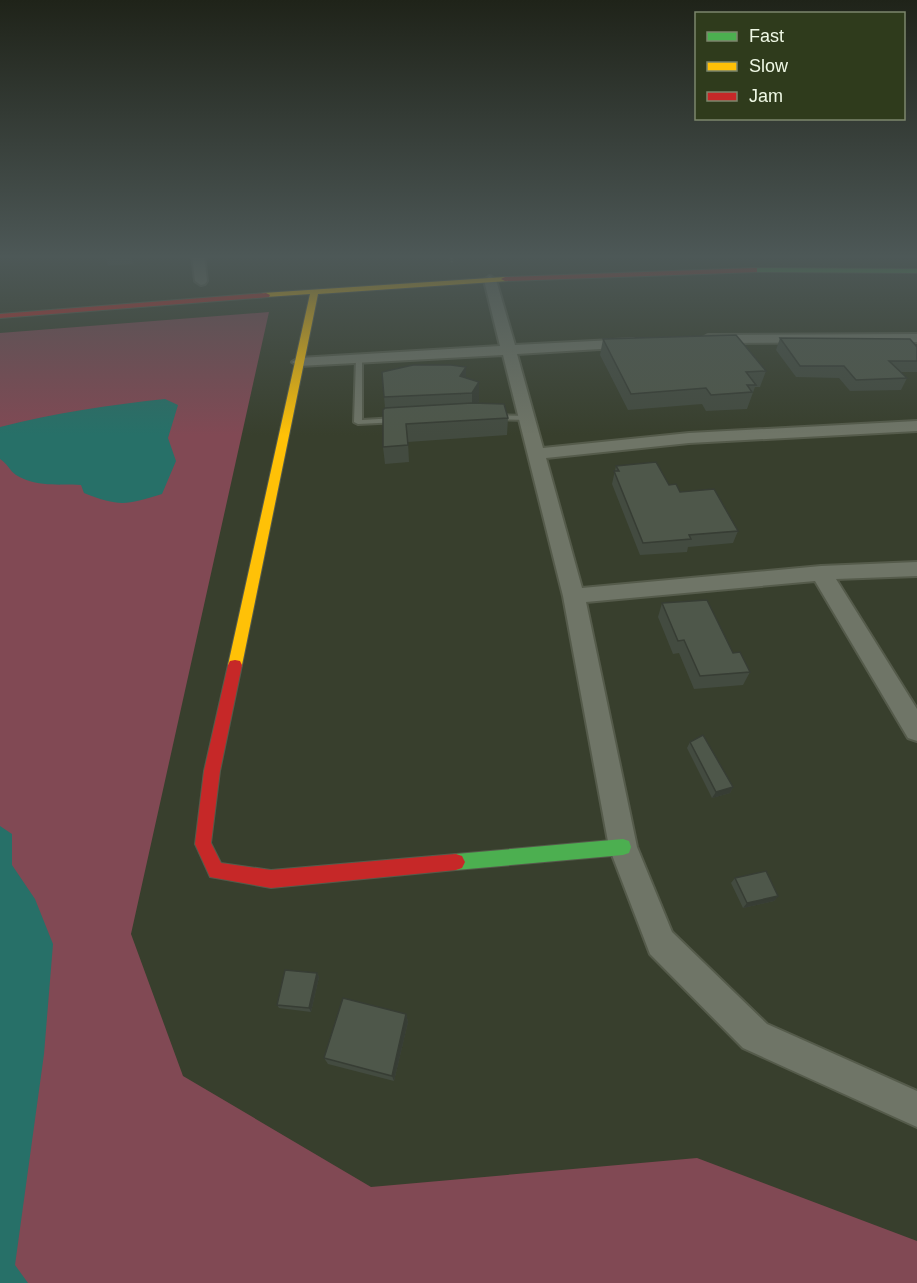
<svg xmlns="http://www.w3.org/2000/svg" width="917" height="1283" viewBox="0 0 917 1283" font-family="Arial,sans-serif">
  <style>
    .green { fill: #814954 }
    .water { fill: #277068 }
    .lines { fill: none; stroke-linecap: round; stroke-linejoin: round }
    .lane-casing { stroke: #555b4b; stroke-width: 4 }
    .street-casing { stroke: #555b4b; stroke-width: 4 }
    .fast-casing { stroke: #555b4b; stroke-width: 2 }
    .slow-casing { stroke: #555b4b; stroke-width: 2 }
    .jam-casing { stroke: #555b4b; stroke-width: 2 }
    .path { stroke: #747a6d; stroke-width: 2; stroke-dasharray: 1.5 1.5; stroke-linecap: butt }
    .lane { fill: #6f7567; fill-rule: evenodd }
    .street { fill: #6f7567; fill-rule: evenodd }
    .fast { fill: #4caf50; fill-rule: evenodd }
    .slow { fill: #ffc107; fill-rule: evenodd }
    .jam { fill: #c62828; fill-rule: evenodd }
    .wall { fill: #434b40 }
    .shaded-wall { fill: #373d34 }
    .building { fill: #4e574a; stroke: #373d34; stroke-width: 1.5 }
  </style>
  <rect width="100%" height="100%" fill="#383f2d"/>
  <!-- green -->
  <path class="green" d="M269,312l-138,622 52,142 188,111 326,-29 220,83v42h-917v-950z"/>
  <!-- water -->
  <path class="water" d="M165,399l13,6 -10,33 8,23 -14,33c-36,11 -42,13 -78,-1l-3,-8c-22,-1 -46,2 -65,-10 -6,-4 -9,-12 -16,-16v-32c55,-14 109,-22 165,-28z
    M0,826l12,8v31l23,34 18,45 -9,110 -29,211 13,18h-28z"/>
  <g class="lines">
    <defs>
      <path id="lane" d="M359,357l3,2v61l34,-2 4,2 -1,2 -41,2 -4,-2 2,-63z
        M492,415l36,1 4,2 -4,2 -33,-1 -4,-2z"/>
      <path id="street" d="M192,255h12l3,26 -2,3 -4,1 -6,-4z
        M490,276l6,4 19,65 118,-6 7,4 -7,4 -116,7 26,94 146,-15 228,-12v10l-228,12 -143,15 36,130 239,-22 96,-4v14l-81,3 81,130v32l-9,-3 -93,-157 -229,21 51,245 35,85 95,92 150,67v36l-174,-79 -93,-94 -41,-107 -46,-251 -60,-241 -204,11 -7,-4 7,-4 201,-12 -16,-66z
        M917,334v8l-209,1 -7,-4 7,-4z"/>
      <path id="fast" d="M754,268l163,1v4l-166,-1v-4z
        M623,839l6,2 2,6 -2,6 -6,2 -167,15 -6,-2 -3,-6 3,-6 6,-2z"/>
      <path id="slow" d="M505,277h3v4l-190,13 -76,371 -2,4h-10l-2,-4 82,-371 -44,3 -4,-2 1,-2z"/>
      <path id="jam" d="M754,268h3v4l-252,9 -4,-2 4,-2z
        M266,293l4,2 -1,2 -269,21v-4z
        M235,660l5,1 2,4 -22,106 -9,72 10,20 50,7 185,-16 6,2 3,6 -3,6 -6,2 -185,18 -61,-11 -15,-33 9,-73 24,-106 2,-4z"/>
    </defs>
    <!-- lane casing -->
    <use href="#lane" class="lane-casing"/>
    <!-- street casing -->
    <use href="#street" class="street-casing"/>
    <!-- fast casing -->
    <use href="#fast" class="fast-casing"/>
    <!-- slow casing -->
    <use href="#slow" class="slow-casing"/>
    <!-- jam casing -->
    <use href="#jam" class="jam-casing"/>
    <!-- path -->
    <path class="path" d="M451,255l1,8"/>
    <!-- lane -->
    <use href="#lane" class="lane"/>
    <!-- street -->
    <use href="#street" class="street"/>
    <!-- fast -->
    <use href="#fast" class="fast"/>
    <!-- slow -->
    <use href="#slow" class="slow"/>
    <!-- jam -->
    <use href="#jam" class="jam"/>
  </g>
  <!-- wall -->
  <path class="wall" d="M105,255h38l-7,1 -3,8 -25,2z
    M780,338l137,9v25h-16l6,6 -6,12 -51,1 -11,-13 -43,-1 -20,-27z
    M603,339l163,32 -6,16h-5l-8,22 -41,2 -4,-7 -74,6 -28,-55z
    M466,367v11l13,23 -2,3 31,14 -1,17 -99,7 1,20 -24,2 -2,-17 2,-39 -3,-36z
    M616,466l53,19 11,7 58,39 -5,12 -45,4 -1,5 -47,3 -28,-71z
    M662,603l71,50 17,19 -7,13 -49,4 -15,-36 -6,1 -15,-37z
    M690,742l43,45 -3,6 -18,5 -25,-50z
    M735,878l43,18 -4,5 -31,7 -12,-25z
    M317,973l2,4 -8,35 -32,-4 -2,-3z
    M406,1014l2,8 -14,59 -66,-17 -4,-6z"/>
  <!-- shaded-wall -->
  <path class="shaded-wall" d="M130,255l6,1 -3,8z
    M466,367v19l-6,9v-19z
    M479,382v19l-7,11v-19z
    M733,787l-3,6 -18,5 4,-6z
    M778,896l-4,5 -31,7 4,-5z
    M317,973l2,4 -8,35 -2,-4z
    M406,1014l2,8 -14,59 -2,-5z"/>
  <!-- building -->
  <path class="building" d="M736,335l30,36 -20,1 10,13h-9l5,7 -41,3 -5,-7 -75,6 -28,-55z
    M780,338l130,1 7,8v14h-28l18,17 -51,2 -12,-14h-44z
    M413,365h38l15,2 -6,9 19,6 -7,11 -88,4 -2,-25z
    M472,403l32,1 4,14 -102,6 2,21 -25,2v-37l2,-2z
    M656,462l13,23 7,-1 4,8 34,-3 24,42 -49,4 2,4 -48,4 -29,-72h5l-3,-5z
    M707,600l26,53 7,-1 10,20 -50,4 -16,-36 -6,1 -16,-38z
    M703,735l30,52 -17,5 -26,-50z
    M766,871l12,25 -31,7 -12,-25z
    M285,970l32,3 -8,35 -32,-3z
    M343,998l63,16 -14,62 -68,-18z"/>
  <!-- sky -->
  <linearGradient id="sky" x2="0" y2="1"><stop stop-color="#1f2319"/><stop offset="0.59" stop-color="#4d5857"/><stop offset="1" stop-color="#4d5857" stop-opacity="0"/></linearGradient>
  <rect width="917" height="435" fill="url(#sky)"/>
  <!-- legend -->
  <rect x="695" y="12" width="210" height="108" fill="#2f3b1c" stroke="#7c876c" stroke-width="1.5"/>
  <rect x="707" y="32" width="30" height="9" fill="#4caf50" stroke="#7c876c" stroke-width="1.5"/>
  <text x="749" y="42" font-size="18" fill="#eff8e5">Fast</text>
  <rect x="707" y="62" width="30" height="9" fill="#ffc107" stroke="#7c876c" stroke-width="1.5"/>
  <text x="749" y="72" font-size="18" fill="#eff8e5">Slow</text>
  <rect x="707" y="92" width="30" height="9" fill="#c62828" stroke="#7c876c" stroke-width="1.5"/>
  <text x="749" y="102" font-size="18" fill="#eff8e5">Jam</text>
</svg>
